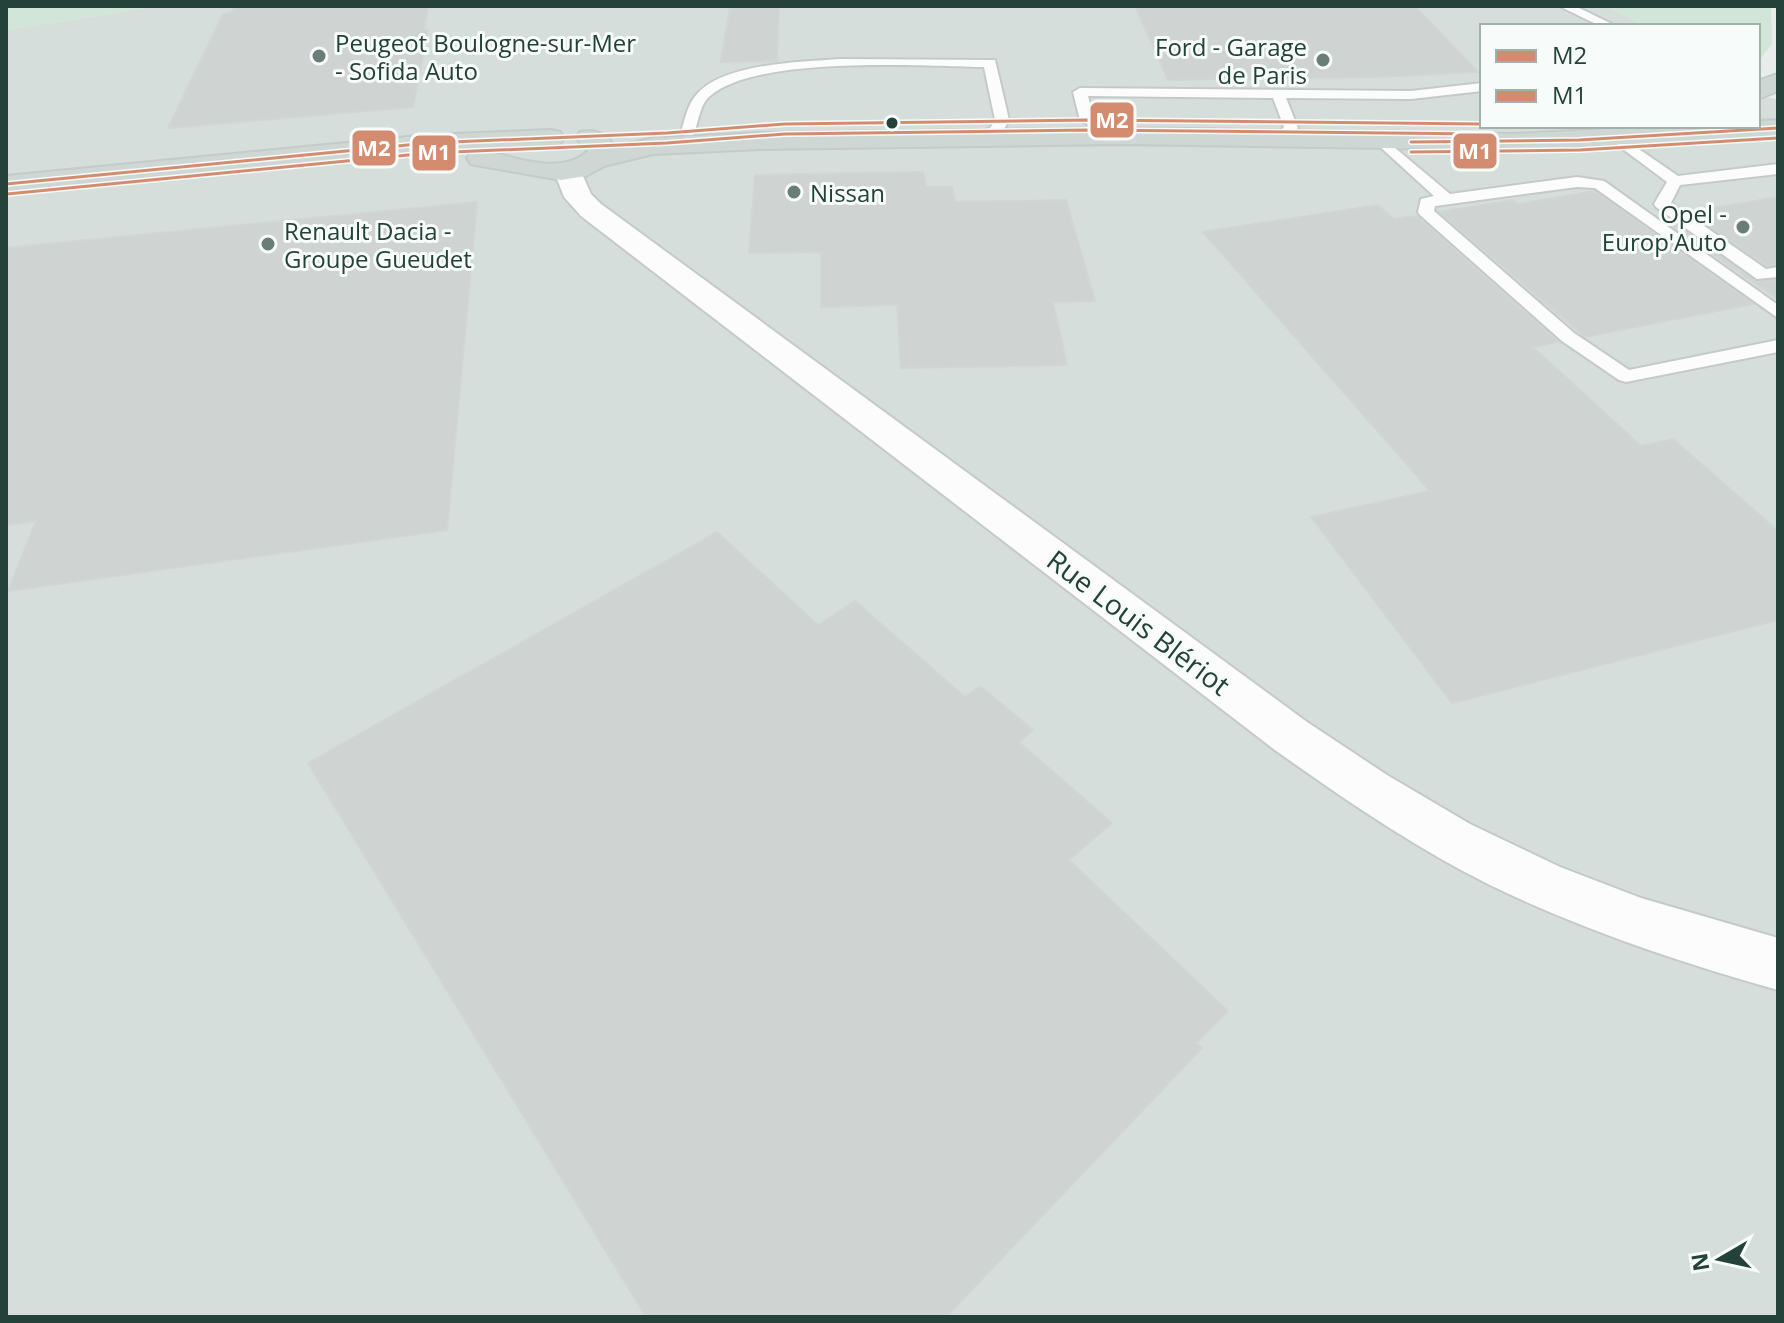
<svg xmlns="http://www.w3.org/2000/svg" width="1784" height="1323" viewBox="0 0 1784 1323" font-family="'Open Sans',sans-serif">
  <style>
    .built { fill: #d6dedb }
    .green { fill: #d1e6d8 }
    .building { fill: #cfd4d2; stroke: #d1d6d4; stroke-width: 2 }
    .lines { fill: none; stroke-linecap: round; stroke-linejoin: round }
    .lane-casing { stroke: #c5cac8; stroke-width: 4 }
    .street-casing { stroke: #c5cac8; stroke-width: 4 }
    .primary-casing { stroke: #c3ccc9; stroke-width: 4 }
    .lane { fill: #fcfcfc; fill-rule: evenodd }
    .street { fill: #fcfcfc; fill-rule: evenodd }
    .primary { fill: #cfd7d5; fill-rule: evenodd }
    .bus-1-casing { stroke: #f7fbf9; stroke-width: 6 }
    .bus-2-casing { stroke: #f7fbf9; stroke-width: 6 }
    .bus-1 { stroke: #d48c71; stroke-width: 3 }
    .bus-2 { stroke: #d48c71; stroke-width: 3 }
    .poi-dot { fill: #697e78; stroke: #f7fbf9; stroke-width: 3 }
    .bus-dot { fill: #24423a; stroke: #f7fbf9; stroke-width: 3 }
    .labels { text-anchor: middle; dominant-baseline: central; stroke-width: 6; stroke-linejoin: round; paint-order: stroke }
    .far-poi-label { font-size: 24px; fill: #24423a; stroke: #f7fbf9; text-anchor: start }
    .street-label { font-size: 28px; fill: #24423a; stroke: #f7fbf9 }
    .line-badge { stroke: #f7fbf9; stroke-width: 3 }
    .badge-label { font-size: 22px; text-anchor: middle; font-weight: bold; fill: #fff }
  </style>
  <rect width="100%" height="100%" fill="#e8edeb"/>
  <!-- built -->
  <path class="built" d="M160,6h1445l40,20h-163v100h276v-30l20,3v1218h-1772v-1287z"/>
  <!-- green -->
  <path class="green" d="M6,6h154l-154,24z
    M1605,6h166l1,38 -14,18v-36h-113z"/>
  <!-- building -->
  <path class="building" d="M235,6h193l-4,24h4l-15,77 -245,21 55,-114 8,-1z
    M1135,6h280l63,66 -99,5 -211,3z
    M779,7l-2,54 -56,1 9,-54z
    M923,172l3,15h26l3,15 111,-2 29,101 -42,1 14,63 -166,3 -4,-63 -76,2v-55l-72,1 6,-78z
    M1595,191l158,113 -168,33 -146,-125 74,-12 5,4z
    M1778,197v67l-11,2 -78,-54z
    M477,202l-30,328 -439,61 28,-70 -30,4v-277z
    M1378,205l16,14 23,-3 141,126 -25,5 108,99 32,-7 105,92v89l-326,83 -141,-186 119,-26 -227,-259z
    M1664,216l91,65 23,-1v19l-118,-82z
    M717,532l101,93 37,-24 110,96 15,-11 53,44 -14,12 93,81 -43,37 159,151 -32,32 6,5 -256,269h-300l-338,-554z"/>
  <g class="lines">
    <defs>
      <path id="lane" d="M1559,6h16l41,20h-16z
        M840,59l155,1 14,60 -7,13 -22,8 -7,-4 18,-10 4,-7 -11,-53c-63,-1 -226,-12 -274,29 -11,9 -11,27 -17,39h-10l-2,-3c4,-14 7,-29 17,-39 28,-30 104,-31 142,-34z
        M1482,83v8l-71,8 -125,-1 12,30 -18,15 -7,-4 11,-12 -11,-29 -185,-2 6,24 -7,4 -7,-4 -7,-28 7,-4 331,3z
        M1617,134l61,42 100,-12v10l-98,11 -9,18 95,66 12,-2v10l-21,2 -101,-72 -2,-3 13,-22 -55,-41 -2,-3z
        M1382,137l68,57 127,-17 27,4 174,124v13l-183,-130 -18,-1 -142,19 -1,5 140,122 55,37 149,-30v12l-152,30 -7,-2 -57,-39 -142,-126 -2,-3 3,-13 13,-3 -57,-52v-6z"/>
      <path id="street" d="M568,163l10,2 13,29 10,10 706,518 80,53 83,49 90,43 81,31 137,40v52c-98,-28 -195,-60 -286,-104 -77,-38 -148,-87 -217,-136l-694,-534 -17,-19 -10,-26 4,-6z"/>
      <path id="primary" d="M1778,74v17l-20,8v-18z
        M1778,120v16l-265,14 -392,-6 -361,5 -107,5 -49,12 -18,10 -25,4 -80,-14 -10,-2 -4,-6 4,-6 10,-2c32,6 79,27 107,1l-12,-13 4,-6c14,-3 27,1 34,15l39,-9 107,-5 361,-5 392,6 152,-8h93v-5z
        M551,130l9,2 4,6 -4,6 -132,7 -422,41v-16l422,-41z"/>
    </defs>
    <!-- lane casing -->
    <use href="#lane" class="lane-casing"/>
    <!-- street casing -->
    <use href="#street" class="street-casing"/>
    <!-- primary casing -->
    <use href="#primary" class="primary-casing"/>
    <!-- lane -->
    <use href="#lane" class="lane"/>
    <!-- street -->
    <use href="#street" class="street"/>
    <!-- primary -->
    <use href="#primary" class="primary"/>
    <defs>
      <path id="bus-1" d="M1411,142l168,-2 199,-12
        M6,184l422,-41 239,-10 118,-9 302,-4 395,4"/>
      <path id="bus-2" d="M1411,152l169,-2 198,-12
        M7,194l422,-41 238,-10 118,-9 302,-4 395,4"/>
    </defs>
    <!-- bus-1 casing -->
    <use href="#bus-1" class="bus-1-casing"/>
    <!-- bus-2 casing -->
    <use href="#bus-2" class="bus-2-casing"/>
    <!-- bus-1 -->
    <use href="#bus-1" class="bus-1"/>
    <!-- bus-2 -->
    <use href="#bus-2" class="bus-2"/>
  </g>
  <!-- markers -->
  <g class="poi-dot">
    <circle cx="319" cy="56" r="8"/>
    <circle cx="1323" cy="60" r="8"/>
    <circle cx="794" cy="192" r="8"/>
    <circle cx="1743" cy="227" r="8"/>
    <circle cx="268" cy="244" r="8"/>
  </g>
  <circle class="bus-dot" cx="892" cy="123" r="7"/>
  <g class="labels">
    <!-- far-poi labels -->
    <g class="far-poi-label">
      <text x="335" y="42">Peugeot Boulogne-sur-Mer<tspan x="335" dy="28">- Sofida Auto</tspan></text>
      <text x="1307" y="46" text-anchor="end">Ford - Garage<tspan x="1307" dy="28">de Paris</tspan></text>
      <text x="810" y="192">Nissan</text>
      <text x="1727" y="213" text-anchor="end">Opel -<tspan x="1727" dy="28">Europ'Auto</tspan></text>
      <text x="284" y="230">Renault Dacia -<tspan x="284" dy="28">Groupe Gueudet</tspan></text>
    </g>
    <!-- street labels -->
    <g class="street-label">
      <text transform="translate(1139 622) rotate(37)">Rue Louis Blériot</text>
    </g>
  </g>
  <g class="line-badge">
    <rect x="1089" y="101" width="46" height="38" rx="8" fill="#d48c71"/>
    <rect x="351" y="129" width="46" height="38" rx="8" fill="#d48c71"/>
    <rect x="1452" y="132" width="46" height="38" rx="8" fill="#d48c71"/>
    <rect x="411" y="134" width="46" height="38" rx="8" fill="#d48c71"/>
  </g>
  <g class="badge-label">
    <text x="1112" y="128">M2</text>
    <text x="374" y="156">M2</text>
    <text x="1475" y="159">M1</text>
    <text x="434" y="160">M1</text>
  </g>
  <!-- border -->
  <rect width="1784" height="1323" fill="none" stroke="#24423a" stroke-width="16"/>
  <!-- legend -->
  <rect x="1480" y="24" width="280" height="104" fill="#f7fbf9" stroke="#a3b1ad" stroke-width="2"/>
  <rect x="1496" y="50" width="40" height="12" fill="#d48c71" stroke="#a3b1ad" stroke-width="2"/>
  <text x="1552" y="64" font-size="24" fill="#24423a">M2</text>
  <rect x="1496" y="90" width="40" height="12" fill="#d48c71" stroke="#a3b1ad" stroke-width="2"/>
  <text x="1552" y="104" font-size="24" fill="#24423a">M1</text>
  <!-- north arrow -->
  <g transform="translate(1720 1259) rotate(261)" stroke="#f7fbf9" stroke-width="6" paint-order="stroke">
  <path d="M0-6L14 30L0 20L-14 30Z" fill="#24423a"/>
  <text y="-12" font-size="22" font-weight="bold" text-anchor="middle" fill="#24423a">N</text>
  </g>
</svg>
